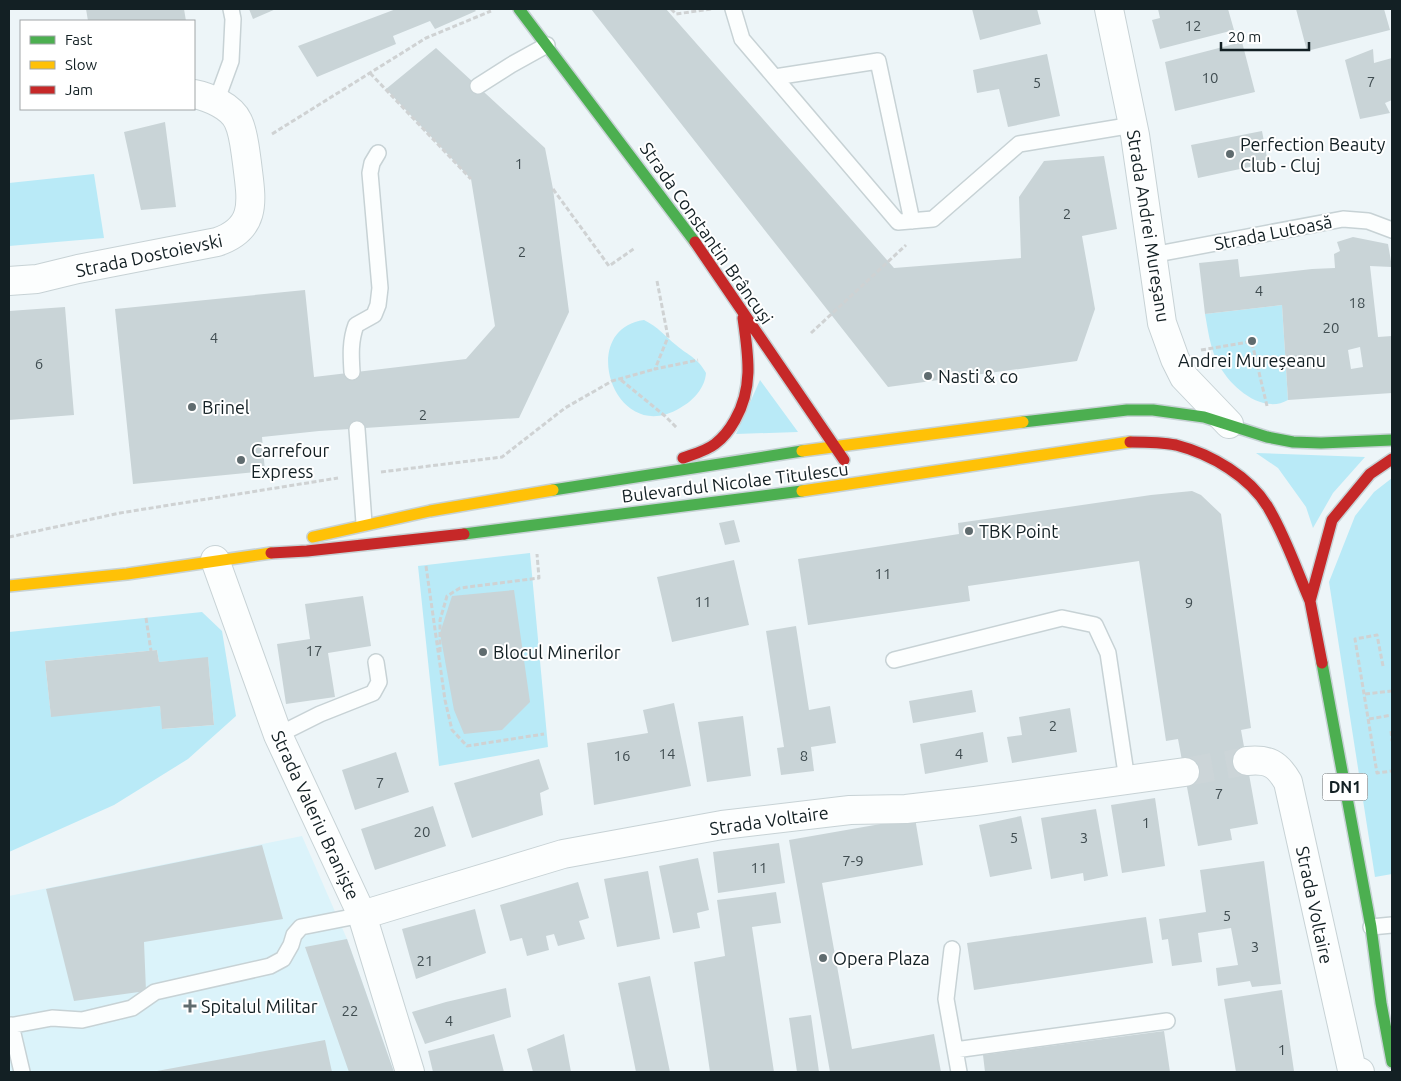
<svg xmlns="http://www.w3.org/2000/svg" width="1401" height="1081" viewBox="0 0 1401 1081" font-family="Ubuntu,sans-serif">
  <style>
    .built { fill: #dbf3fa }
    .green { fill: #b9eaf7; fill-rule: evenodd }
    .building { fill: #c9d4d7; fill-rule: evenodd }
    .lines { fill: none; stroke-linecap: round; stroke-linejoin: round }
    .street-tunnel { stroke: #ccd5d8; stroke-width: 28; stroke-dasharray: 28 14; stroke-linecap: butt }
    .lane-casing { stroke: #c7d2d5; stroke-width: 18 }
    .street-casing { stroke: #c7d2d5; stroke-width: 30 }
    .fast-casing { stroke: #c7d2d5; stroke-width: 14 }
    .slow-casing { stroke: #c7d2d5; stroke-width: 14 }
    .jam-casing { stroke: #c7d2d5; stroke-width: 14 }
    .path { stroke: #cfd2d3; stroke-width: 3; stroke-dasharray: 5 2.5; stroke-linecap: butt }
    .lane { stroke: #fcfefe; stroke-width: 15 }
    .street { stroke: #fcfefe; stroke-width: 28 }
    .fast { stroke: #4caf50; stroke-width: 11 }
    .slow { stroke: #ffc107; stroke-width: 11 }
    .jam { stroke: #c62828; stroke-width: 11 }
    .path-bridge { stroke: #cfd2d3; stroke-width: 3; stroke-dasharray: 5 2.5; stroke-linecap: butt }
    .poi-dot { fill: #5f6b6e; stroke: #fff; stroke-width: 2 }
    .labels { text-anchor: middle; dominant-baseline: central; stroke-width: 4; stroke-linejoin: round; paint-order: stroke }
    .number-label { font-size: 15px; fill: #404d51 }
    .shield { fill: #fff; stroke: #5a6366; stroke-width: 1 }
    .shield-label { font-size: 16px; font-weight: bold; fill: #132024 }
    .poi-label { font-size: 18px; fill: #132024; stroke: #fff; text-anchor: start }
    .street-label { font-size: 18px; fill: #132024; stroke: #fff }
  </style>
  <rect width="100%" height="100%" fill="#edf5f8"/>
  <!-- built -->
  <path class="built" d="M302,836l45,103 47,133h-385v-176z"/>
  <!-- green -->
  <path class="green" d="M94,174l10,64 -95,8v-63z
    M1282,305l6,95c-26,15 -59,-14 -70,-37 -8,-15 -10,-33 -13,-49z
    M644,320c14,7 21,16 32,25 13,11 22,13 30,28 -1,15 -13,28 -26,35 -66,40 -104,-79 -36,-88z
    M760,380l38,52 -62,2z
    M1256,453l109,4 -32,36 -20,35 -7,-21 -28,-39z
    M1392,478v396l-17,3 -46,-295 26,-66 19,-24z
    M530,553l18,194 -109,19 -21,-200z
    M202,612l20,19 14,85 -48,43 -74,46 -105,47v-220zM157,650l2,12 49,-4 6,67 -51,4 -3,-23 -109,10 -6,-55z"/>
  <!-- building -->
  <path class="building" d="M86,9h98l2,12h-98z
    M249,9h27l-23,10z
    M396,9h78l2,2 -41,18 -5,-8 -37,15 3,8 -79,33 -19,-31z
    M591,9h75l228,259 127,-10 -2,-61 25,-36 60,-5 13,73 -35,7 13,73 -18,52 -189,26z
    M972,9h65l4,15 -61,16z
    M1158,9h70l6,21 -74,19 -8,-29 8,-2z
    M1296,9h88l6,21 -83,21z
    M1242,42l13,50 -80,19 -10,-49z
    M436,48l109,100 8,41 16,123 -50,106 -200,13 -57,6 3,34 -132,13 -18,-175 190,-19 9,87 152,-18 29,-33 -24,-147 -85,-90z
    M1373,49l1,14 18,-5v42l-7,3 5,10 -30,6 -15,-59z
    M1047,54l13,62 -52,11 -9,-38 -22,4 -4,-23z
    M165,122l11,85 -35,3 -17,-78z
    M1262,131l6,32 -70,15 -7,-33z
    M1353,237l35,7 4,23 -22,-1 8,71 14,-1v57l-104,7 -6,-95 -77,9 -6,-51 39,-4 2,18 72,-8 23,-1 -1,-14 6,-3 -3,-9zM1360,347l3,20 -12,2 -3,-19z
    M65,307l9,108 -65,5v-109z
    M1192,491l9,4 20,19 30,214 -10,2 17,94 -28,5 2,11 -34,6 -20,-107 -12,2 -27,-180 -171,25 2,15 -162,24 -10,-66 161,-25 -1,-11 193,-28z
    M734,520l6,22 -15,3 -6,-22z
    M734,560l15,65 -77,17 -15,-65z
    M514,590l16,112 -28,28 -38,4 -10,-24 -14,-77 12,-37z
    M363,596l8,50 -43,7 7,44 -49,7 -9,-60 33,-5 -5,-35z
    M796,626l13,84 21,-4 6,37 -25,4 3,24 -33,4 -4,-27 7,-1 -18,-116z
    M157,650l2,12 49,-5 6,68 -52,4 -2,-23 -109,11 -6,-56z
    M972,690l4,22 -63,11 -4,-22z
    M674,703l17,83 -97,19 -7,-62 61,-10 -5,-23z
    M1070,708l7,44 -65,11 -5,-26 15,-2 -3,-18z
    M743,716l8,60 -44,6 -9,-60z
    M983,732l5,30 -63,12 -5,-30z
    M396,752l13,40 -54,18 -13,-40z
    M539,759l10,30 -9,4 3,22 -71,23 -18,-55z
    M1155,798l10,68 -43,7 -11,-68z
    M433,806l13,40 -71,24 -14,-41z
    M1096,809l12,67 -24,5 -1,-8 -32,6 -10,-61z
    M1021,816l11,53 -42,8 -11,-52z
    M915,818l8,47 -101,18 30,166 82,-15 7,38h-111l-41,-232z
    M779,843l6,40 -67,10 -5,-41z
    M262,845l21,74 -139,23 2,49 -72,10 -28,-112z
    M698,858l11,52 -12,3 3,15 -27,5 -14,-67z
    M1264,861l17,123 -29,3 -2,-6 -32,5 -2,-18 22,-3 -7,-37 -33,5 4,29 -30,4 -4,-27 -6,1 -3,-21 47,-7 -6,-42z
    M648,871l12,68 -43,8 -13,-68z
    M578,882l11,36 -10,3 6,18 -27,7 -4,-12 -8,2 3,14 -22,6 -5,-18 -12,3 -10,-36z
    M776,892l5,31 -29,4 22,145h-64l-16,-110 31,-6 -8,-56z
    M475,909l11,44 -70,26 -14,-50z
    M1146,917l7,46 -179,27 -7,-47z
    M347,939l47,133h-45l-44,-125z
    M650,976l20,96h-34l-18,-89z
    M506,988l5,29 -86,27 -13,-32 34,-10z
    M1282,990l12,81 -58,1 -12,-73z
    M811,1015l8,57h-22l-8,-54z
    M1164,1031l6,41h-185l-2,-17z
    M494,1034l10,38h-71l-5,-21z
    M564,1034l7,38h-38l-6,-23z
    M325,1040l7,32h-174l-1,-1z"/>
  <g class="lines">
    <!-- street-tunnel -->
    <path class="street-tunnel" d="M1185,772l62,-11"/>
    <defs>
      <path id="lane" d="M733,9l9,30 156,183 35,-3 86,-75 114,-19
        M775,77l103,-16 34,160
        M478,86l33,-21 36,-20
        M216,102l15,-41 2,-42 -2,-10
        M1152,255l191,-36 25,2 24,9
        M352,372c-1,-16 -2,-31 4,-47l18,-10 4,-10 2,-17 -10,-115 2,-10 6,-10
        M357,429l7,94
        M894,660l168,-42 33,7 13,28 19,127
        M278,735l42,-21 53,-21 6,-11 -3,-20
        M1371,927l21,-2
        M952,949l-6,50 13,73
        M11,1025l11,47
        M9,1026l43,-8 30,2 50,-12 23,-16 115,-26 13,-7 8,-14 3,-10 7,-8 61,-12
        M955,1050l212,-29"/>
      <path id="street" d="M1109,9l26,126 27,188 13,36 9,18 45,47
        M9,281l28,-2 41,-10 139,-27c42,-14 34,-44 30,-79 -2,-13 -3,-30 -9,-42 -7,-15 -29,-24 -44,-27
        M215,560l63,175 84,180 48,157
        M1247,761c21,-2 30,2 41,21l64,288 8,2
        M362,915l201,-61 159,-29 128,-15 56,-1 69,-8 210,-29"/>
      <path id="fast" d="M519,9l176,233
        M1023,422l104,-12h26l51,7 63,20 26,5 28,1 71,-3
        M553,490l249,-39
        M464,534l338,-43
        M1322,663l49,264 10,76 11,59"/>
      <path id="slow" d="M802,451l221,-29
        M802,491l328,-49
        M313,537l117,-26 123,-21
        M9,586l118,-12 144,-21"/>
      <path id="jam" d="M695,242l149,218
        M1130,442c15,0 31,0 46,3 35,9 75,32 93,64 17,29 28,62 41,92
        M683,458c11,-4 23,-7 32,-14 8,-6 15,-15 20,-24 19,-33 13,-66 8,-102
        M271,553l36,-2 157,-17
        M1322,663l-12,-62 22,-81 38,-46 22,-15"/>
    </defs>
    <!-- lane casing -->
    <use href="#lane" class="lane-casing"/>
    <!-- street casing -->
    <use href="#street" class="street-casing"/>
    <!-- fast casing -->
    <use href="#fast" class="fast-casing"/>
    <!-- slow casing -->
    <use href="#slow" class="slow-casing"/>
    <!-- jam casing -->
    <use href="#jam" class="jam-casing"/>
    <!-- path -->
    <path class="path" d="M671,9l5,5 35,-5
      M370,73l101,106
      M272,134l154,-96 65,-27
      M553,189l56,77 26,-18
      M657,281l11,56 -13,32 43,-9
      M811,333l95,-88
      M1254,338l1,5 -5,1 -1,-4z
      M1252,343l15,63
      M1201,350l48,-8
      M621,380l44,36 12,12
      M381,472l121,-15 63,-49 47,-27 43,-12
      M9,537l111,-24 218,-35
      M426,566l19,134 7,30 15,16 77,-12
      M146,618l5,33
      M440,652v-32l7,-24 13,-8 79,-10 -2,-24
      M1383,666l-6,-31 -22,4 22,134 15,-2
      M1391,731l1,10"/>
    <!-- lane -->
    <use href="#lane" class="lane"/>
    <!-- street -->
    <use href="#street" class="street"/>
    <!-- fast -->
    <use href="#fast" class="fast"/>
    <!-- slow -->
    <use href="#slow" class="slow"/>
    <!-- jam -->
    <use href="#jam" class="jam"/>
    <!-- path-bridge -->
    <path class="path-bridge" d="M1365,694l27,-3
      M1369,719l23,-4"/>
  </g>
  <!-- markers -->
  <g class="poi-dot">
    <circle cx="1230" cy="154" r="5"/>
    <circle cx="1252" cy="341" r="5"/>
    <circle cx="928" cy="376" r="5"/>
    <circle cx="192" cy="407" r="5"/>
    <circle cx="241" cy="460" r="5"/>
    <circle cx="969" cy="531" r="5"/>
    <circle cx="483" cy="652" r="5"/>
    <circle cx="823" cy="958" r="5"/>
    <path d="M187.5 998.5h5v5h5v5h-5v5h-5v-5h-5v-5h5z"/>
  </g>
  <g class="labels">
    <!-- number labels -->
    <g class="number-label">
      <text x="1193" y="25">12</text>
      <text x="1210" y="77">10</text>
      <text x="1371" y="81">7</text>
      <text x="1037" y="82">5</text>
      <text x="519" y="163">1</text>
      <text x="1067" y="213">2</text>
      <text x="522" y="251">2</text>
      <text x="1259" y="290">4</text>
      <text x="1357" y="302">18</text>
      <text x="1331" y="327">20</text>
      <text x="214" y="337">4</text>
      <text x="39" y="363">6</text>
      <text x="423" y="414">2</text>
      <text x="883" y="573">11</text>
      <text x="703" y="601">11</text>
      <text x="1189" y="602">9</text>
      <text x="314" y="650">17</text>
      <text x="1053" y="725">2</text>
      <text x="667" y="753">14</text>
      <text x="959" y="753">4</text>
      <text x="622" y="755">16</text>
      <text x="804" y="755">8</text>
      <text x="380" y="782">7</text>
      <text x="1219" y="793">7</text>
      <text x="1146" y="822">1</text>
      <text x="422" y="831">20</text>
      <text x="1014" y="837">5</text>
      <text x="1084" y="837">3</text>
      <text x="853" y="860">7-9</text>
      <text x="759" y="867">11</text>
      <text x="1227" y="915">5</text>
      <text x="1255" y="946">3</text>
      <text x="425" y="960">21</text>
      <text x="350" y="1010">22</text>
      <text x="449" y="1020">4</text>
      <text x="1282" y="1049">1</text>
    </g>
    <!-- shield labels -->
    <rect class="shield" x="1322.5" y="773.5" width="45" height="27" rx="4"/>
    <g class="shield-label">
      <text x="1345" y="787">DN1</text>
    </g>
    <!-- poi labels -->
    <g class="poi-label">
      <text x="1240" y="144">Perfection Beauty<tspan x="1240" dy="21">Club - Cluj</tspan></text>
      <text x="1252" y="360" text-anchor="middle">Andrei Mureșeanu</text>
      <text x="938" y="376">Nasti &amp; co</text>
      <text x="202" y="407">Brinel</text>
      <text x="251" y="450">Carrefour<tspan x="251" dy="21">Express</tspan></text>
      <text x="979" y="531">TBK Point</text>
      <text x="493" y="652">Blocul Minerilor</text>
      <text x="833" y="958">Opera Plaza</text>
      <text x="201" y="1006">Spitalul Militar</text>
    </g>
    <!-- street labels -->
    <g class="street-label">
      <text transform="translate(1149 226) rotate(81)">Strada Andrei Mureșanu</text>
      <text transform="translate(1273 232) rotate(-11)">Strada Lutoasă</text>
      <text transform="translate(707 233) rotate(55)">Strada Constantin Brâncuși</text>
      <text transform="translate(149 255) rotate(-12)">Strada Dostoievski</text>
      <text transform="translate(735 482) rotate(-7)">Bulevardul Nicolae Titulescu</text>
      <text transform="translate(316 815) rotate(65)">Strada Valeriu Braniște</text>
      <text transform="translate(769 820) rotate(-8)">Strada Voltaire</text>
      <text transform="translate(1315 905) rotate(78)">Strada Voltaire</text>
    </g>
  </g>
  <!-- border -->
  <rect width="1401" height="1081" fill="none" stroke="#132024" stroke-width="20"/>
  <!-- legend -->
  <rect x="20" y="20" width="175" height="90" fill="#ffffff" stroke="#a1a6a7"/>
  <rect x="30" y="36" width="25" height="8" fill="#4caf50" stroke="#a1a6a7"/>
  <text x="65" y="45" font-size="15" fill="#132024">Fast</text>
  <rect x="30" y="61" width="25" height="8" fill="#ffc107" stroke="#a1a6a7"/>
  <text x="65" y="70" font-size="15" fill="#132024">Slow</text>
  <rect x="30" y="86" width="25" height="8" fill="#c62828" stroke="#a1a6a7"/>
  <text x="65" y="95" font-size="15" fill="#132024">Jam</text>
  <!-- scale -->
  <path d="M1221 42v8h88v-8" fill="none" stroke="#132024" stroke-width="2.5"/>
  <text x="1228" y="42" font-size="15" fill="#132024" stroke="#ffffff" stroke-width="4" paint-order="stroke">20 m</text>
</svg>
